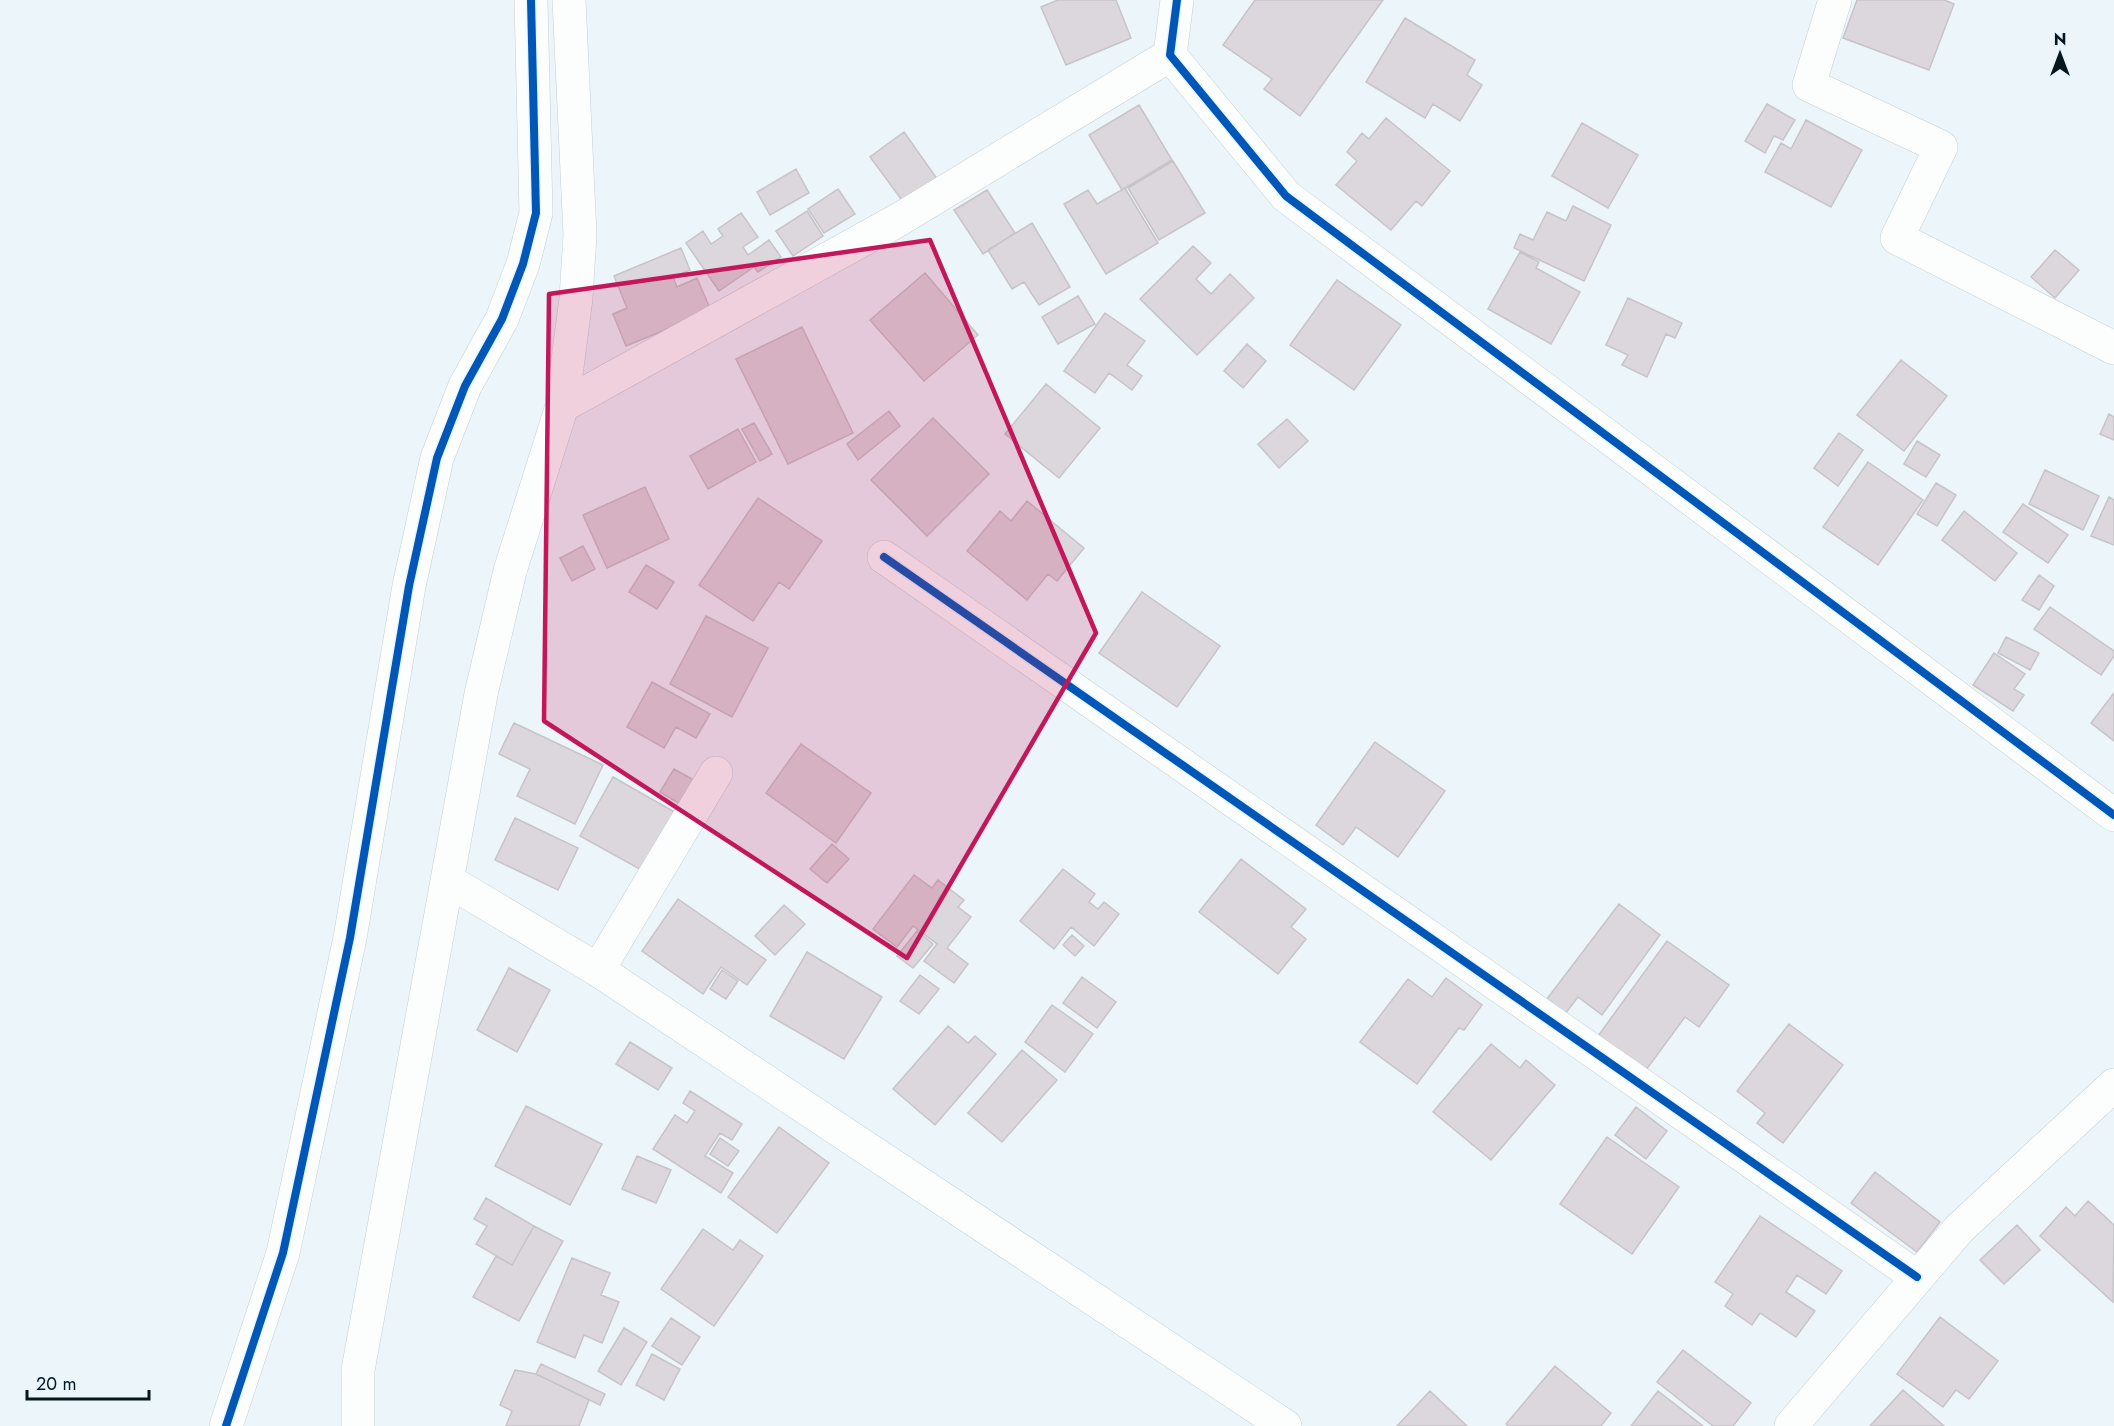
<svg xmlns="http://www.w3.org/2000/svg" width="2114" height="1426" viewBox="0 0 2114 1426" font-family="Jost,sans-serif">
  <style>
    .building { fill: #dbd7dc; stroke: #c7c4c9; stroke-width: 1.5 }
    .lines { fill: none; stroke-linecap: round; stroke-linejoin: round }
    .minor-casing { stroke: #c5d0d5; stroke-width: 34 }
    .minor { stroke: #fcfefe; stroke-width: 33 }
    .cycleway-casing { stroke: #e7f6fe; stroke-width: 11 }
    .cycleway { stroke: #0057b8; stroke-width: 8 }
    .marked { fill: #c2185b; fill-opacity: 0.2; stroke: #c2185b; stroke-width: 4.5; stroke-linejoin: round }
  </style>
  <rect width="100%" height="100%" fill="#ecf5f9"/>
  <!-- building -->
  <path class="building" d="M1058,0h58l15,38 -65,27 -25,-58z
    M1255,0h128l-83,116 -36,-27 8,-10 -49,-34z
    M1857,0h87l10,4 -25,66 -86,-32z
    M1405,18l70,42 -8,15 15,10 -22,36 -27,-17 -8,14 -59,-36z
    M1767,104l28,16 -12,20 -9,-4 -9,17 -20,-12z
    M1139,105l33,55 -50,30 -33,-55z
    M1386,118l64,53 -28,35 -6,-5 -25,29 -55,-45 21,-24 -10,-9 15,-19 7,6z
    M1806,120l56,30 -31,57 -66,-35 16,-29 10,6z
    M1582,123l56,32 -30,53 -56,-32z
    M904,132l36,51 -33,24 -37,-50z
    M1173,161l32,52 -46,27 -31,-52z
    M796,169l13,24 -39,22 -13,-23z
    M1125,188l33,55 -52,31 -42,-70 24,-14 9,14z
    M838,189l17,25 -31,19 -16,-24z
    M987,190l28,43 -32,21 -29,-44z
    M1573,206l38,19 -27,56 -70,-33 6,-14 13,6 14,-28 19,9z
    M807,211l16,25 -30,20 -17,-25z
    M741,213l17,24 -15,10 5,8 21,-15 12,17 -23,15 -4,-5 -35,24 -33,-48 17,-12 8,13 12,-8 -5,-7z
    M1032,223l38,64 -31,18 -15,-23 -12,7 -24,-39z
    M1193,246l18,17 -15,16 15,15 19,-20 24,24 -57,57 -57,-56z
    M681,248l9,22 -17,7 4,10 20,-9 14,33 -85,35 -13,-32 14,-6 -13,-32z
    M2055,250l24,20 -24,28 -24,-21z
    M1520,252l19,10 -3,6 44,24 -29,52 -63,-35z
    M925,273l53,62 -54,46 -54,-61z
    M1337,280l64,45 -47,65 -64,-45z
    M1078,296l17,28 -37,20 -16,-27z
    M1628,298l54,25 -7,15 -9,-4 -19,43 -25,-12 6,-10 -22,-10z
    M1105,313l40,28 -18,24 15,11 -10,14 -23,-17 -14,20 -31,-22z
    M802,327l51,106 -65,31 -52,-105z
    M1247,344l19,17 -23,27 -19,-17z
    M1901,360l46,36 -43,55 -47,-36z
    M1046,384l54,44 -41,50 -54,-44z
    M889,411l11,15 -42,34 -11,-16z
    M2109,414l5,3v23l-14,-6z
    M933,418l56,56 -62,62 -56,-56z
    M1287,419l21,22 -29,27 -21,-24z
    M754,423l18,31 -12,7 -18,-32z
    M738,429l18,33 -48,27 -18,-33z
    M1839,433l24,17 -25,36 -24,-18z
    M1917,441l23,14 -14,22 -22,-13z
    M1868,462l55,38 -45,65 -55,-38z
    M2045,470l54,26 -16,34 -54,-26z
    M1936,483l20,12 -19,31 -20,-12z
    M645,487l24,52 -62,29 -24,-53z
    M2109,497l5,3v45l-23,-9z
    M758,498l64,43 -33,48 -10,-7 -26,39 -54,-36z
    M1027,501l57,47 -27,33 -9,-7 -21,26 -60,-49 33,-40 11,10z
    M2023,504l45,31 -20,28 -45,-31z
    M1964,511l53,42 -22,28 -53,-41z
    M583,546l12,23 -23,12 -12,-23z
    M646,565l28,17 -17,27 -28,-17z
    M2039,575l15,11 -15,24 -17,-10z
    M1142,592l78,54 -43,61 -78,-54z
    M2050,607l64,44v5l-13,19 -67,-46z
    M706,616l62,32 -36,69 -62,-33z
    M2006,637l33,16 -9,17 -32,-17z
    M1994,653l31,21 -11,15 10,6 -11,16 -40,-26z
    M652,682l58,32 -14,24 -20,-11 -12,21 -37,-21z
    M2114,693v48l-23,-18z
    M514,723l89,42 -28,59 -58,-28 13,-27 -31,-15z
    M1375,742l70,49 -47,66 -42,-30 -13,18 -27,-20z
    M801,744l70,49 -35,50 -70,-50z
    M674,769l29,16 -15,24 -28,-17z
    M613,777l65,37 -33,58 -65,-36z
    M515,818l63,30 -20,42 -63,-30z
    M832,844l17,15 -22,24 -17,-14z
    M1241,859l65,50 -15,18 15,12 -28,35 -79,-62z
    M1063,869l32,25 -6,8 9,7 6,-7 15,12 -25,32 -23,-19 -17,22 -34,-28z
    M914,875l18,13 6,-8 26,20 -6,7 13,10 -24,31 21,16 -14,19 -30,-22 13,-17 -24,-18 -16,21 -24,-18z
    M678,899l88,61 -19,25 -26,-18 -18,27 -61,-43z
    M1619,904l41,31 -58,80 -24,-18 -16,21 -19,-14z
    M784,905l21,19 -30,31 -20,-19z
    M917,931l16,13 -20,24 -16,-12z
    M1072,935l12,11 -9,10 -12,-11z
    M1667,941l62,44 -30,42 -14,-10 -39,53 -48,-34z
    M807,952l75,45 -38,62 -74,-43z
    M509,968l41,22 -33,62 -40,-22z
    M722,970l16,11 -12,18 -16,-10z
    M920,975l19,14 -20,25 -19,-13z
    M1082,977l34,25 -19,26 -34,-25z
    M1446,978l36,27 -18,25 -5,-2 -42,56 -57,-42 48,-63 24,18z
    M1052,1005l41,29 -28,38 -40,-30z
    M1789,1024l54,41 -60,78 -26,-20 8,-10 -28,-22z
    M948,1026l20,17 7,-7 21,18 -61,71 -42,-36z
    M630,1042l42,26 -14,22 -42,-26z
    M1491,1044l29,24 6,-8 29,25 -64,75 -58,-48z
    M1022,1050l35,30 -55,62 -34,-29z
    M690,1091l52,33 -10,16 -12,-7 -15,23 28,17 -12,20 -68,-44 22,-34 12,8 8,-12 -12,-8z
    M526,1106l76,38 -32,61 -75,-39z
    M1636,1107l31,24 -21,28 -31,-24z
    M779,1127l50,36 -52,70 -49,-36z
    M1607,1137l72,50 -47,67 -72,-50z
    M720,1138l19,13 -11,15 -18,-12z
    M637,1156l34,14 -15,33 -34,-14z
    M1875,1172l65,50 -23,30 -66,-49z
    M486,1198l48,28 -22,39 -36,-21 11,-18 -13,-7z
    M2088,1201l26,24 -1,77 -73,-66 26,-29 9,9z
    M1760,1216l82,55 -16,23 -29,-19 -11,17 29,19 -19,26 -36,-24 -8,12 -27,-19 8,-12 -18,-12z
    M2017,1225l23,25 -36,34 -24,-24z
    M534,1226l29,15 -44,80 -46,-24 23,-41 16,9z
    M703,1229l30,21 7,-10 23,16 -49,70 -53,-37z
    M572,1258l38,15 -9,22 18,7 -17,41 -18,-8 -9,23 -38,-16z
    M1940,1317l58,44 -29,38 -13,-9 -13,17 -46,-33z
    M671,1318l29,19 -18,28 -30,-19z
    M624,1328l23,14 -26,43 -23,-14z
    M1683,1350l68,53 -18,23h-20l-56,-44z
    M652,1354l28,15 -16,31 -28,-15z
    M541,1364l64,30 -5,11 -64,-31z
    M1555,1366l56,47 -10,13h-93l-2,-2z
    M515,1370l21,4 53,26 -10,26h-73l6,-15 -12,-6z
    M1903,1390l41,36h-74z
    M1430,1391l37,35h-70z
    M1658,1391l45,35h-72z"/>
  <g class="lines">
    <defs>
      <path id="minor" d="M1177,0l-7,55 116,141 828,619
        M1835,0l-26,85 132,62 -44,91 217,110
        M562,406l338,-187 270,-164
        M884,557l1033,720
        M447,880l151,90 687,456
        M598,970l118,-197
        M226,1426l57,-173 67,-315 59,-352 28,-128 28,-72 37,-67 21,-55 13,-51 -5,-213
        M358,1426v-56l123,-676 29,-123 52,-165 14,-108 4,-63 -11,-235
        M1791,1426l168,-197 155,-144"/>
    </defs>
    <!-- minor casing -->
    <use href="#minor" class="minor-casing"/>
    <!-- minor -->
    <use href="#minor" class="minor"/>
    <defs>
      <path id="cycleway" d="M1177,0l-7,55 116,141 828,619
        M884,557l1033,720
        M226,1426l57,-173 67,-315 59,-352 28,-128 28,-72 37,-67 21,-55 13,-51 -5,-213"/>
    </defs>
    <!-- cycleway casing -->
    <use href="#cycleway" class="cycleway-casing"/>
    <!-- cycleway -->
    <use href="#cycleway" class="cycleway"/>
  </g>
  <!-- marked area -->
  <path class="marked" d="M930,240l166,393 -189,325 -363,-237 5,-427z"/>
  <!-- north arrow -->
  <g transform="translate(2060 54)" stroke="#e7f6fe" stroke-width="4.5" paint-order="stroke">
  <path d="M0-4.5L10 22L0 15L-10 22Z" fill="#08161d"/>
  <text y="-9" font-size="16" font-weight="bold" text-anchor="middle" fill="#08161d">N</text>
  </g>
  <!-- scale -->
  <path d="M27 1390v9h122v-9" fill="none" stroke="#08161d" stroke-width="3"/>
  <text x="36" y="1390" font-size="18" fill="#08161d" stroke="#e7f6fe" stroke-width="4.5" paint-order="stroke">20 m</text>
</svg>
